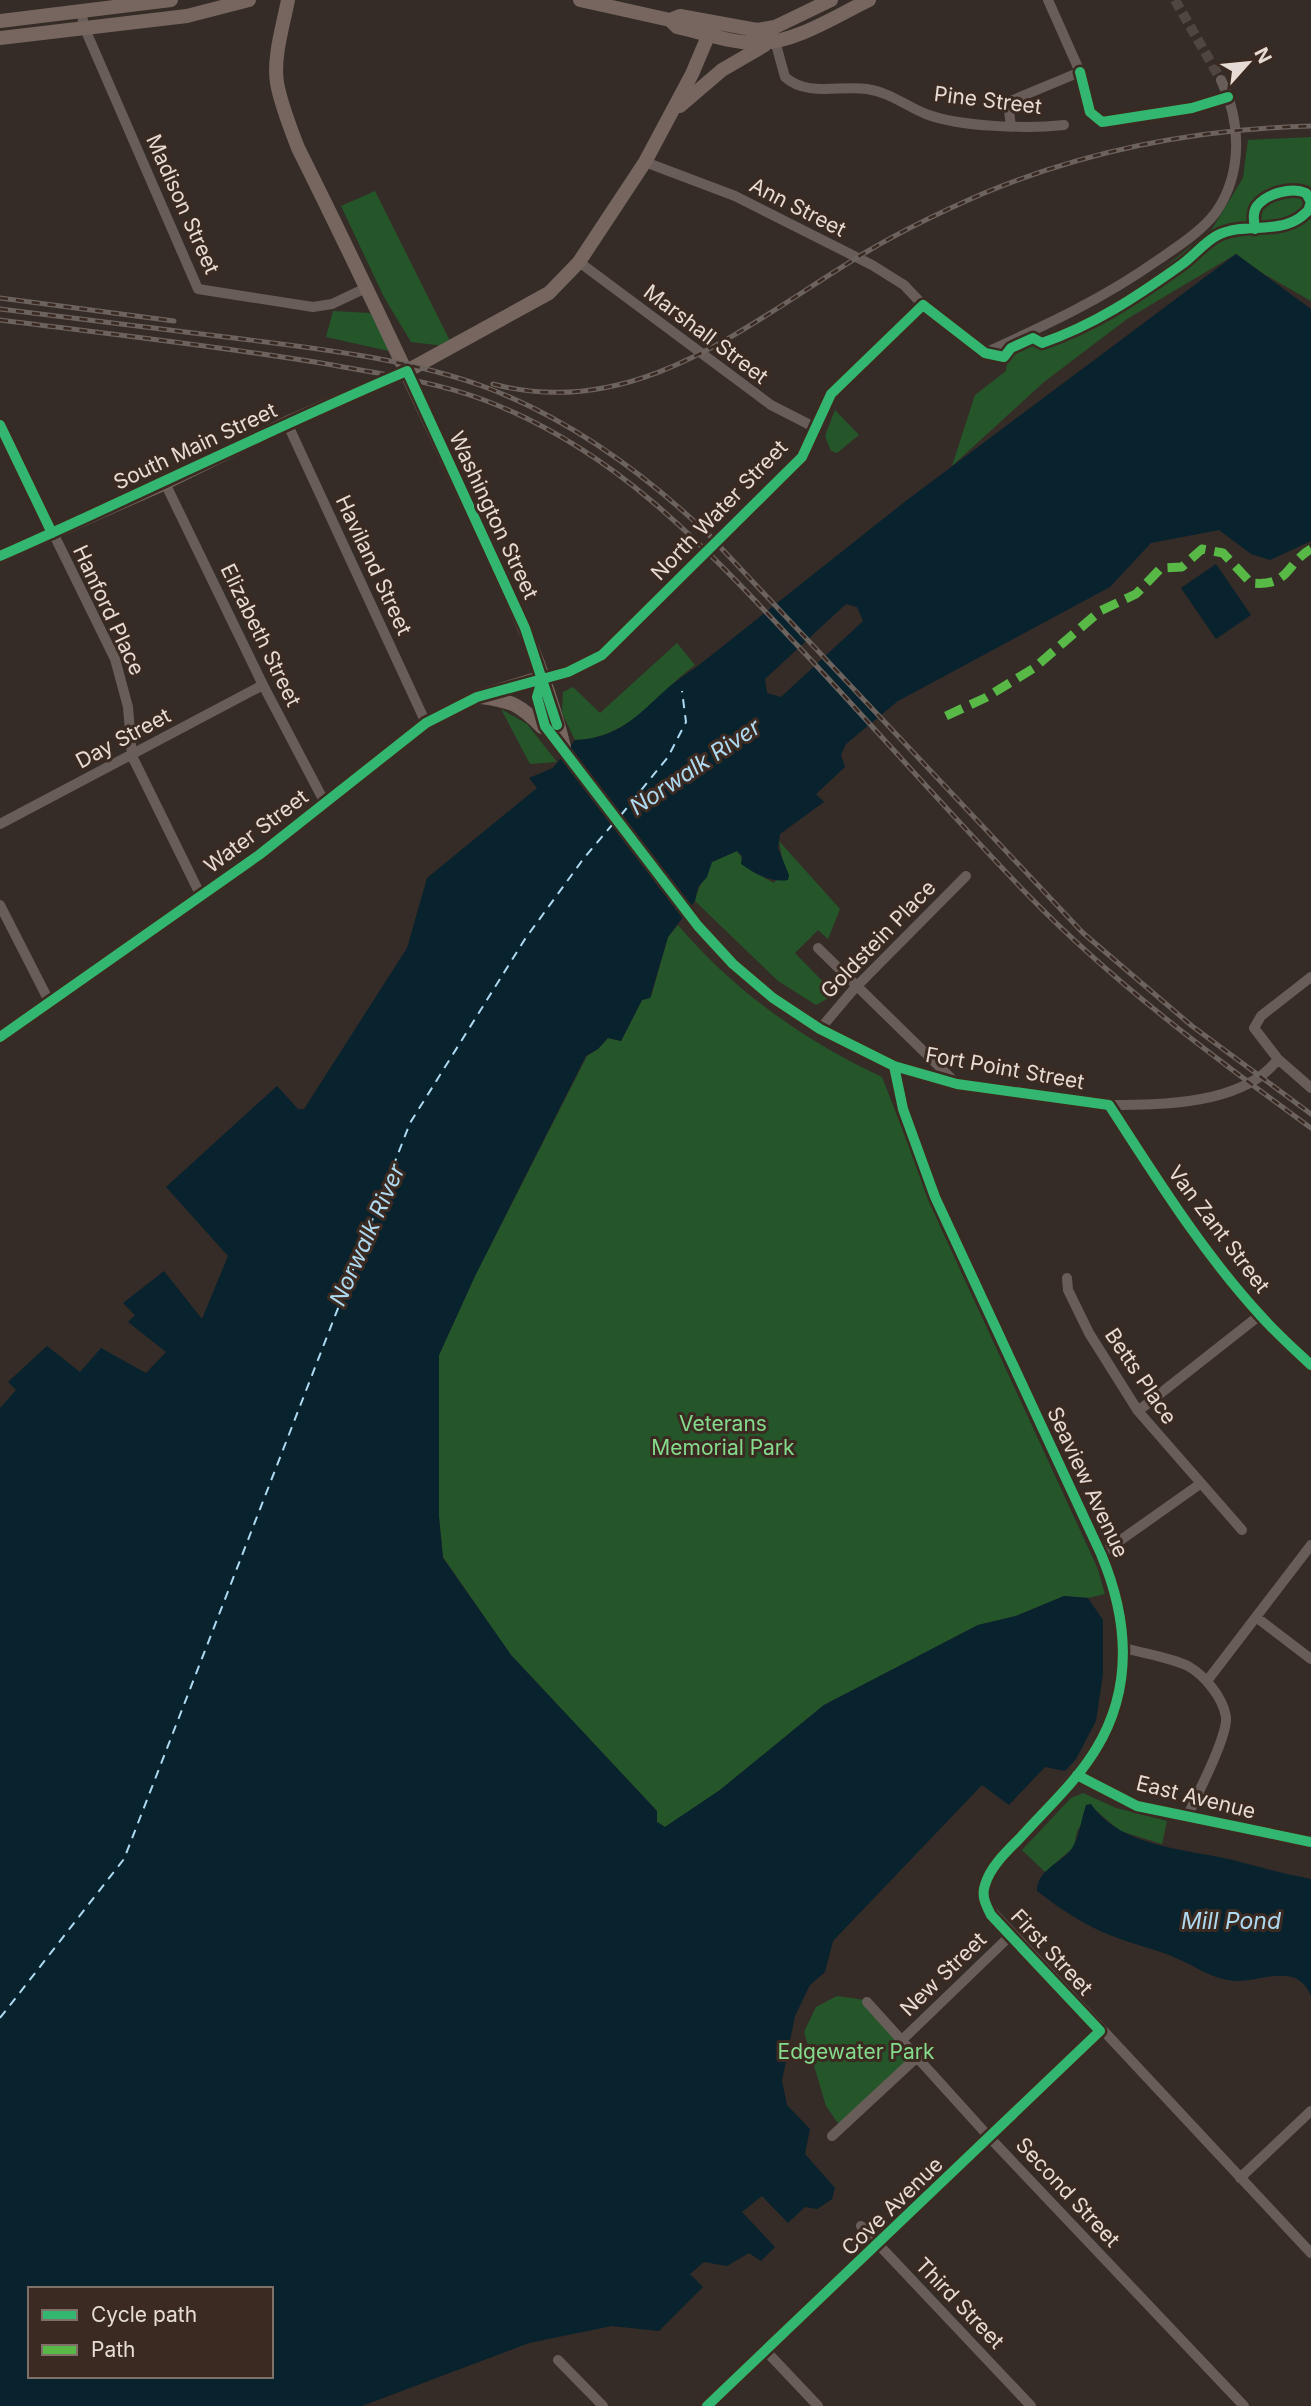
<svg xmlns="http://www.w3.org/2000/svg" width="1311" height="2406" viewBox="0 0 1311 2406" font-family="Inter,sans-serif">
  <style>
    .green { fill: #25562a }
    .water { fill: #08222e; fill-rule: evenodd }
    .pier { fill: #352c27 }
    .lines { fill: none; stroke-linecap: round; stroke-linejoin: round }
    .ferry { stroke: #aedaf1; stroke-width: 2; stroke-dasharray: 9 7; stroke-linecap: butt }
    .minor-tunnel { stroke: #504641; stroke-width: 10; stroke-dasharray: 10 5; stroke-linecap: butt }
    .minor { stroke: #695d59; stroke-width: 10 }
    .major { stroke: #76665f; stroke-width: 14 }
    .rail-casing { stroke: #6c635f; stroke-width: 5 }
    .rail { stroke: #3b2a21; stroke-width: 2.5; stroke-dasharray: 8; stroke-linecap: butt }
    .quiet { stroke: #58b947; stroke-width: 9; stroke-dasharray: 18 9; stroke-linecap: butt }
    .cycleway-casing { stroke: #3b2a21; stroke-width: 15 }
    .cycleway { stroke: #33b770; stroke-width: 10 }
    .labels { text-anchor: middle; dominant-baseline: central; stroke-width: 6; stroke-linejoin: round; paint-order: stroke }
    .street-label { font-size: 21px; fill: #e6dbd5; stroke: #3b2a21 }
    .park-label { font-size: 21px; fill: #84db8c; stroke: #3b2a21 }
    .water-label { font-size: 23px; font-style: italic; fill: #aedaf1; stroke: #3b2a21 }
  </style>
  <rect width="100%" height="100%" fill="#352c27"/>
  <!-- green -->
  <path class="green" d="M1311,137v164l-47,-27 -28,-20 -109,65 -83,63 -92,84 23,-71 31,-24 2,-15 106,-48 98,-79 31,-51 5,-38z
    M375,191l78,156 -42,-5 -27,-45 -43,-91z
    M333,311l37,2 23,39 -67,-15z
    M835,410l24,25 -22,18 -6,-2 -6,-15z
    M677,643l18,22c-42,31 -64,73 -120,75l-13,-27 1,-21 10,-5 27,26z
    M501,709l26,15 30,38 -27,2z
    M779,841l61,68 -12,30 -10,-9 -23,23 37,38v5l-16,9 -38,-24 -83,-80c2,-10 12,-31 17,-39l25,-11 13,19 24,13 10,-15z
    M678,925c56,66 125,115 204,152l58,149 157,341 8,27 -17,4 -24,-2 -48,20 -38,9 -154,80 -104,85 -55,37 -8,-5v-11l-146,-156 -68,-98 -4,-40v-162l36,-79 112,-220 11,-7 10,-11 13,3 21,-41 9,-3 17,-60z
    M1083,1793l33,15 51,13 -5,23 -42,-13 -28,-24 -15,24 -3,16 -29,25 -23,-22 49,-52z
    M837,1996l35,5 48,53 -78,75 -16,-23 -22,-74 12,-25z"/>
  <!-- water -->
  <path class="water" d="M1236,254l75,55v232l-41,19 -19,-6 -32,-24 -68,13 -41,44 -212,114 -52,43 -5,11 4,12 -29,27 8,8 -44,32 -2,14 11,27 -1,5c-17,3 -33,-6 -47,-16l1,-8 -5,-5 -25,11 -5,15 -9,10 -3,14 -27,36 -18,61 -8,2 -21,41 -13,-3 -10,11 -12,7 -111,220 -36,79v162l4,41 68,97 146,156v11l8,5 55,-37 104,-85 154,-80 38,-9 48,-20 24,2 15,22v54l-7,47 -20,38 -11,12 -20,-4 -36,38 -27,-20 -149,156 -8,31 -15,13 -15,31 -13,65 5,24 23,24 -5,25 30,34 -3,11 -15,10 -12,-2 -17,16 -26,-27 -20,16 33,35 -14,14 -12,-8 -22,13 -23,-4 -14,12 13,13 -44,44 -47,-5 -83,17 -167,63h-362v-998l16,-18 -8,-8 39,-36 33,26 21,-24 45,25 20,-21 -38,-30 7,-7 -12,-12 41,-32 38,48 26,-63 -62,-69 111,-101 21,23h6l103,-161 20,-70 110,-90 -8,-10 24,-10 22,-28c59,-2 73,-44 119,-71l213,-169zM30,2289h241v87h-241z
    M1216,564l35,51 -35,24 -35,-51z
    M1091,1804c29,43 95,45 142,56 26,7 51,14 78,19v117c-14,-35 -48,-14 -76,-15 -21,-1 -40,-15 -59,-23 -20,-9 -41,-13 -61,-21 -30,-11 -53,-27 -78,-46 0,-19 19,-26 31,-38 11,-10 13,-34 18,-48z"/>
  <!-- pier -->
  <path class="pier" d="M846,604l11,3 6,14 -82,76 -14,-4 -2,-14z"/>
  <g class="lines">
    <!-- ferry -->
    <path class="ferry" d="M621,815l47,-58 18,-35 -4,-31
      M0,2018l124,-159 286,-736 115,-184 59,-81 28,-33"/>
    <!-- minor-tunnel -->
    <path class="minor-tunnel" d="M1175,0l46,80"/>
    <!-- minor -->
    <path class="minor" d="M1048,0l32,72 10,40 6,7c18,8 110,-14 132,-22
      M81,12l4,17 113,260 115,18 19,-3 36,-17
      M775,41l10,36c22,20 55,8 82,12 22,3 39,17 59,25 33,13 103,15 138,11
      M1011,127l-3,-25 72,-30
      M645,162l90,34 137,69 32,20 19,20 62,48c63,-29 116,-53 173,-93 19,-13 44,-29 58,-48 27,-39 25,-91 5,-132
      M579,262l192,143 45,23
      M287,423l139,300
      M0,425l115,234 13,48 4,49 69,140
      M165,483l98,202 62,118
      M543,677l25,-5 34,-17 98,-95 102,-103 29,-63 92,-89
      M0,824l263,-139
      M0,905l49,96
      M818,948l137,134
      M1311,977l-50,39 -7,12 24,31 33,29
      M820,1029l33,-39 113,-114
      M894,1066l9,43 32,88 179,388c39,148 -48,187 -124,289l-6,11 2,20 325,348
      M1109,1105c51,0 135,0 169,-46
      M1067,1278l1,12 21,43 49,78 104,119
      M1138,1411l122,-96
      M1101,1554l99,-70
      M1256,1617l55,42
      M1125,1648c20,6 44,9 63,18 16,9 35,31 38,51 2,19 -30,80 -39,100
      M1207,1681l104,-136
      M1077,1775l60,31 174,36
      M867,2002l123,136 254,268
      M902,2040l109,-105
      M832,2136l84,-78
      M1240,2178l71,-67
      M861,2226l170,180
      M766,2351l52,55
      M558,2360l45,46
      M707,2406l393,-375"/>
    <!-- major -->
    <path class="major" d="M288,0c-5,26 -15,57 -11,83 4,22 13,44 21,65 56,112 109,225 162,339 39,84 82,169 104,260
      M580,0l90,20 10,-4 77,14 18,-3 56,-27
      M670,20l7,7c26,6 54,16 81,16 37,0 78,-27 111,-43
      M0,21l171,-21
      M0,38l187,-22 62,-16
      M680,106l42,-36 43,-25
      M0,556l165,-73 122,-60 120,-52 142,-78 30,-31 66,-100 47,-88 22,-52
      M543,677l-6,20 8,29 153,200 35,38 40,34 47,31 74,37 63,18 152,21c47,72 93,147 152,211 15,17 33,33 50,49
      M481,697c32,4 39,8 61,30
      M0,1037l259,-182 167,-132 51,-26 66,-20"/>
    <defs>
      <path id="rail" d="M0,298l174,23
        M0,309c81,10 161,20 242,30 80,10 166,20 243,48 85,32 159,86 224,148l374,398 109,93 119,88
        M0,320c109,14 218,26 327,44 49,9 110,18 157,36 132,50 218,144 313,245 77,82 151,167 229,248 86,89 185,162 285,235
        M493,384c145,39 260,-65 375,-133 37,-22 75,-40 114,-57 105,-44 215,-65 329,-68"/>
    </defs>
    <!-- rail casing -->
    <use href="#rail" class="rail-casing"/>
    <!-- rail -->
    <use href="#rail" class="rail"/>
    <!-- quiet -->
    <path class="quiet" d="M946,716l39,-18 49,-30 66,-57 36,-17 25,-26 21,-1 20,-18 21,4 28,30c39,4 34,-19 60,-34"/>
    <defs>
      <path id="cycleway" d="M1080,72l10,40 12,10 90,-14 36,-11
        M1255,229c-1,-8 -3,-16 2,-23 10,-13 35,-19 49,-13l5,9 -2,6
        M0,425l52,108
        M0,556c137,-60 270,-127 407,-185l118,257 32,97
        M543,677l-6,20 8,29 153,200 35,38 40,34 47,31 74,37 63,18 152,21c47,72 93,147 152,211 15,17 33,33 50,49
        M0,1037l259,-182 167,-132 51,-26 91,-25 34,-17 200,-198 29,-63 92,-89 62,48 19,4 7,-9 22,-10 9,5c52,-18 94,-46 139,-78 13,-9 23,-23 37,-30 30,-15 68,4 93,-28
        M1077,1775l60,31 174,36
        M707,2406l393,-375 -109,-116c-5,-10 -10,-19 -6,-30 5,-18 22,-34 35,-47 26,-29 56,-56 76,-89 38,-62 32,-131 5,-195l-166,-357 -32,-88 -9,-43"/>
    </defs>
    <!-- cycleway casing -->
    <use href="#cycleway" class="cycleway-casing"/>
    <!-- cycleway -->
    <use href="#cycleway" class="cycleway"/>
  </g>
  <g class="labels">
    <!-- street labels -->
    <g class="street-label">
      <text transform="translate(988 100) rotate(7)">Pine Street</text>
      <text transform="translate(183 204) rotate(66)">Madison Street</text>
      <text transform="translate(798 207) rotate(27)">Ann Street</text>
      <text transform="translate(706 334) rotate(37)">Marshall Street</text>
      <text transform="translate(195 446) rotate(-25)">South Main Street</text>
      <text transform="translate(719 510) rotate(-46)">North Water Street</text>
      <text transform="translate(494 515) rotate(65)">Washington Street</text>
      <text transform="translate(374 565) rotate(65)">Haviland Street</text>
      <text transform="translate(109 610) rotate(65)">Hanford Place</text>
      <text transform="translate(261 635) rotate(64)">Elizabeth Street</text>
      <text transform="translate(123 738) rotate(-28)">Day Street</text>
      <text transform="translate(256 831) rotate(-37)">Water Street</text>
      <text transform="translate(878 939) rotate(-46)">Goldstein Place</text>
      <text transform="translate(1005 1068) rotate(10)">Fort Point Street</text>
      <text transform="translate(1219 1229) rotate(53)">Van Zant Street</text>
      <text transform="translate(1141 1376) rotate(56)">Betts Place</text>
      <text transform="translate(1088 1482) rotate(65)">Seaview Avenue</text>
      <text transform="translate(1196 1797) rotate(14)">East Avenue</text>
      <text transform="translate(1052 1952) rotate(47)">First Street</text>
      <text transform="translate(943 1974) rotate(-44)">New Street</text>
      <text transform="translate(1068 2192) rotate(47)">Second Street</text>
      <text transform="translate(892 2206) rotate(-44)">Cove Avenue</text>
      <text transform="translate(960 2303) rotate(46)">Third Street</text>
    </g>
    <!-- park labels -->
    <g class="park-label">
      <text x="723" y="1423">Veterans<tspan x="723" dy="24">Memorial Park</tspan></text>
      <text x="856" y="2051">Edgewater Park</text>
    </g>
    <!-- water labels -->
    <g class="water-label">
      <text transform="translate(695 767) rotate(-34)">Norwalk River</text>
      <text transform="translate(367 1235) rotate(-66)">Norwalk River</text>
      <text x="1231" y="1921">Mill Pond</text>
    </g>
  </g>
  <!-- legend -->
  <rect x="28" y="2287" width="245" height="91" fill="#3b2a21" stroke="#7f7169" stroke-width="2"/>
  <rect x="42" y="2310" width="35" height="10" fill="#33b770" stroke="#7f7169" stroke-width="2"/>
  <text x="91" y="2322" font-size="21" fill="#e6dbd5">Cycle path</text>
  <rect x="42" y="2345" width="35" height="10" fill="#58b947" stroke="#7f7169" stroke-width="2"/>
  <text x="91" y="2357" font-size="21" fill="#e6dbd5">Path</text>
  <!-- north arrow -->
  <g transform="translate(1248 63) rotate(63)" stroke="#3b2a21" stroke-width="5" paint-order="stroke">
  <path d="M0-5L12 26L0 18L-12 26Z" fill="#e6dbd5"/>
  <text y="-10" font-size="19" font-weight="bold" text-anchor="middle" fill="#e6dbd5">N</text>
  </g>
</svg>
